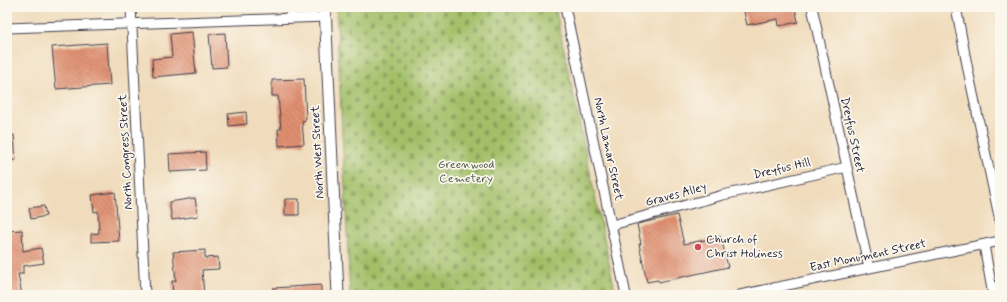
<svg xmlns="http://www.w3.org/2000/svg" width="1007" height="302" viewBox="0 0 1007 302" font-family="Mynerve,sans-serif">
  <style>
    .cemetery { fill: url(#cemetery-stones); stroke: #627051 }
    .building { fill: url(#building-back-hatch) }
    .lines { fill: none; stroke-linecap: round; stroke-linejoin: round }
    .minor-casing { stroke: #413e4e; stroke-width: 11 }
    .tertiary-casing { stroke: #413e4e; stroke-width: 13 }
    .minor { stroke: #fff; stroke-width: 9 }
    .tertiary { stroke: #fff; stroke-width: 11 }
    .poi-dot { fill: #d1495b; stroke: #fbf7ec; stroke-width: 1.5 }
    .labels { text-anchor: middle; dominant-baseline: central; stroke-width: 3.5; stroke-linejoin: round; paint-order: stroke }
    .street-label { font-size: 12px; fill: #22223b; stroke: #fbf7ec }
    .park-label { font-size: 12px; fill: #4f594a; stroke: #fbf7ec }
    .poi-label { font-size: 12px; fill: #22223b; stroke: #fbf7ec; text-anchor: start }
  </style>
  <defs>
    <pattern id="cemetery-stones" width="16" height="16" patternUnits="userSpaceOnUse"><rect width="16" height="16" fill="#a2bf67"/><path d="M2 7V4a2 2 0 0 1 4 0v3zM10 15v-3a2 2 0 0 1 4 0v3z" fill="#849b56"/></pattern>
    <pattern id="building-back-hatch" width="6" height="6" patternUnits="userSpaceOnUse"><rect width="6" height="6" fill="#e08f70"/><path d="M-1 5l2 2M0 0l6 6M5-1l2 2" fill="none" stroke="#b5745d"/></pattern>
  </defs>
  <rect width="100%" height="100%" fill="#fbf7ec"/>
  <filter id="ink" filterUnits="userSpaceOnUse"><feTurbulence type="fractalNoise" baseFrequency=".025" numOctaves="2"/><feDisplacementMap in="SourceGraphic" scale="8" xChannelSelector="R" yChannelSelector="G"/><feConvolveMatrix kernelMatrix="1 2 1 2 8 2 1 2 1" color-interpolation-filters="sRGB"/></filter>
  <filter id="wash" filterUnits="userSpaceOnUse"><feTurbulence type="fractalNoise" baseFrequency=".012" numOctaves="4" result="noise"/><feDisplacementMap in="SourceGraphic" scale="16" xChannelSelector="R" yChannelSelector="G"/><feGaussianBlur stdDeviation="0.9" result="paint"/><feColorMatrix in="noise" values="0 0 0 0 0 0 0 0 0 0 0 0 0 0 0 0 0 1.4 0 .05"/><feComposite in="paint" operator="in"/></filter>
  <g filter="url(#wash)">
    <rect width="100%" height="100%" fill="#f0dcbc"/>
    <!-- cemetery -->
    <path class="cemetery" d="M336,7h219l61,288h-266z"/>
    <g id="blocks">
      <!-- building -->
      <path class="building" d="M743,7h52l3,15 -19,4 -1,-7 -31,6z
        M192,32l4,41 -43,4 -1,-18 20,-2 -2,-23z
        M225,33l2,34 -15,1 -3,-34z
        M107,43l3,42 -54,4 -4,-42z
        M304,79l2,41 -4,1 2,23 -25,2 -1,-17h3l-3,-33h-6v-16z
        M246,112l1,12 -18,2 -1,-12z
        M7,135h7l2,25 -9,1z
        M205,152l1,18 -36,2 -1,-18z
        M115,192l4,49 -28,1v-8l8,-1 -1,-22 -4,1 -2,-17z
        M195,198l3,18 -26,4 -3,-18z
        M285,199h14v16h-14z
        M44,206l2,10 -15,3 -2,-11z
        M677,215l7,29 37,-7 7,30 -69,15 -1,-2 -11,2 -8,-38h2l-4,-20z
        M22,230l1,21 18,-3 3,15 -21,3v8h-5l4,21h-15v-64z
        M205,250v8l13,-1 1,12 -17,1 2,25h-31l-1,-14h4l-3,-29z
        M321,285v10h-48v-7z"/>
    </g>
  </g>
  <g filter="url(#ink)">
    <use href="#blocks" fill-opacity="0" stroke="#413e4e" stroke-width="1"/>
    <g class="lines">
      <defs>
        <path id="minor" d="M131,7l14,288
          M290,7l1,11
          M565,7l61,288
          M812,7l57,261
          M956,7l12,63 32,151
          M7,28l319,-11
          M612,225l111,-30 124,-28
          M984,245l9,50
          M740,295l260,-54"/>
        <path id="tertiary" d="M325,7l13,288"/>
      </defs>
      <!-- minor casing -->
      <use href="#minor" class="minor-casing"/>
      <!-- tertiary casing -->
      <use href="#tertiary" class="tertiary-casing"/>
      <!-- minor -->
      <use href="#minor" class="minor"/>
      <!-- tertiary -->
      <use href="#tertiary" class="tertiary"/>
    </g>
  </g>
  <!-- markers -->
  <circle class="poi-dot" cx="698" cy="247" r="4"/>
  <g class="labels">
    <!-- street labels -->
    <g class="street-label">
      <text transform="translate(852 135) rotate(78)">Dreyfus Street</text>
      <text transform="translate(608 149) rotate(78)">North Lamar Street</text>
      <text transform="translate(126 152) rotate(-93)">North Congress Street</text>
      <text transform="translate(318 152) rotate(-93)">North West Street</text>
      <text transform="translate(782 169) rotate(-13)">Dreyfus Hill</text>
      <text transform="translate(676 195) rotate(-15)">Graves Alley</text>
      <text transform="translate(868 256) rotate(-12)">East Monument Street</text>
    </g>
    <!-- park labels -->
    <g class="park-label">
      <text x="466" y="165">Greenwood<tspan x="466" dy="14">Cemetery</tspan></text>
    </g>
    <!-- poi labels -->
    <g class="poi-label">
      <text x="706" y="240">Church of<tspan x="706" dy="14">Christ Holiness</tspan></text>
    </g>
  </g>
  <!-- margin -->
  <rect width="1007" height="302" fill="none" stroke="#fbf7ec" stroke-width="24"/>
</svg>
